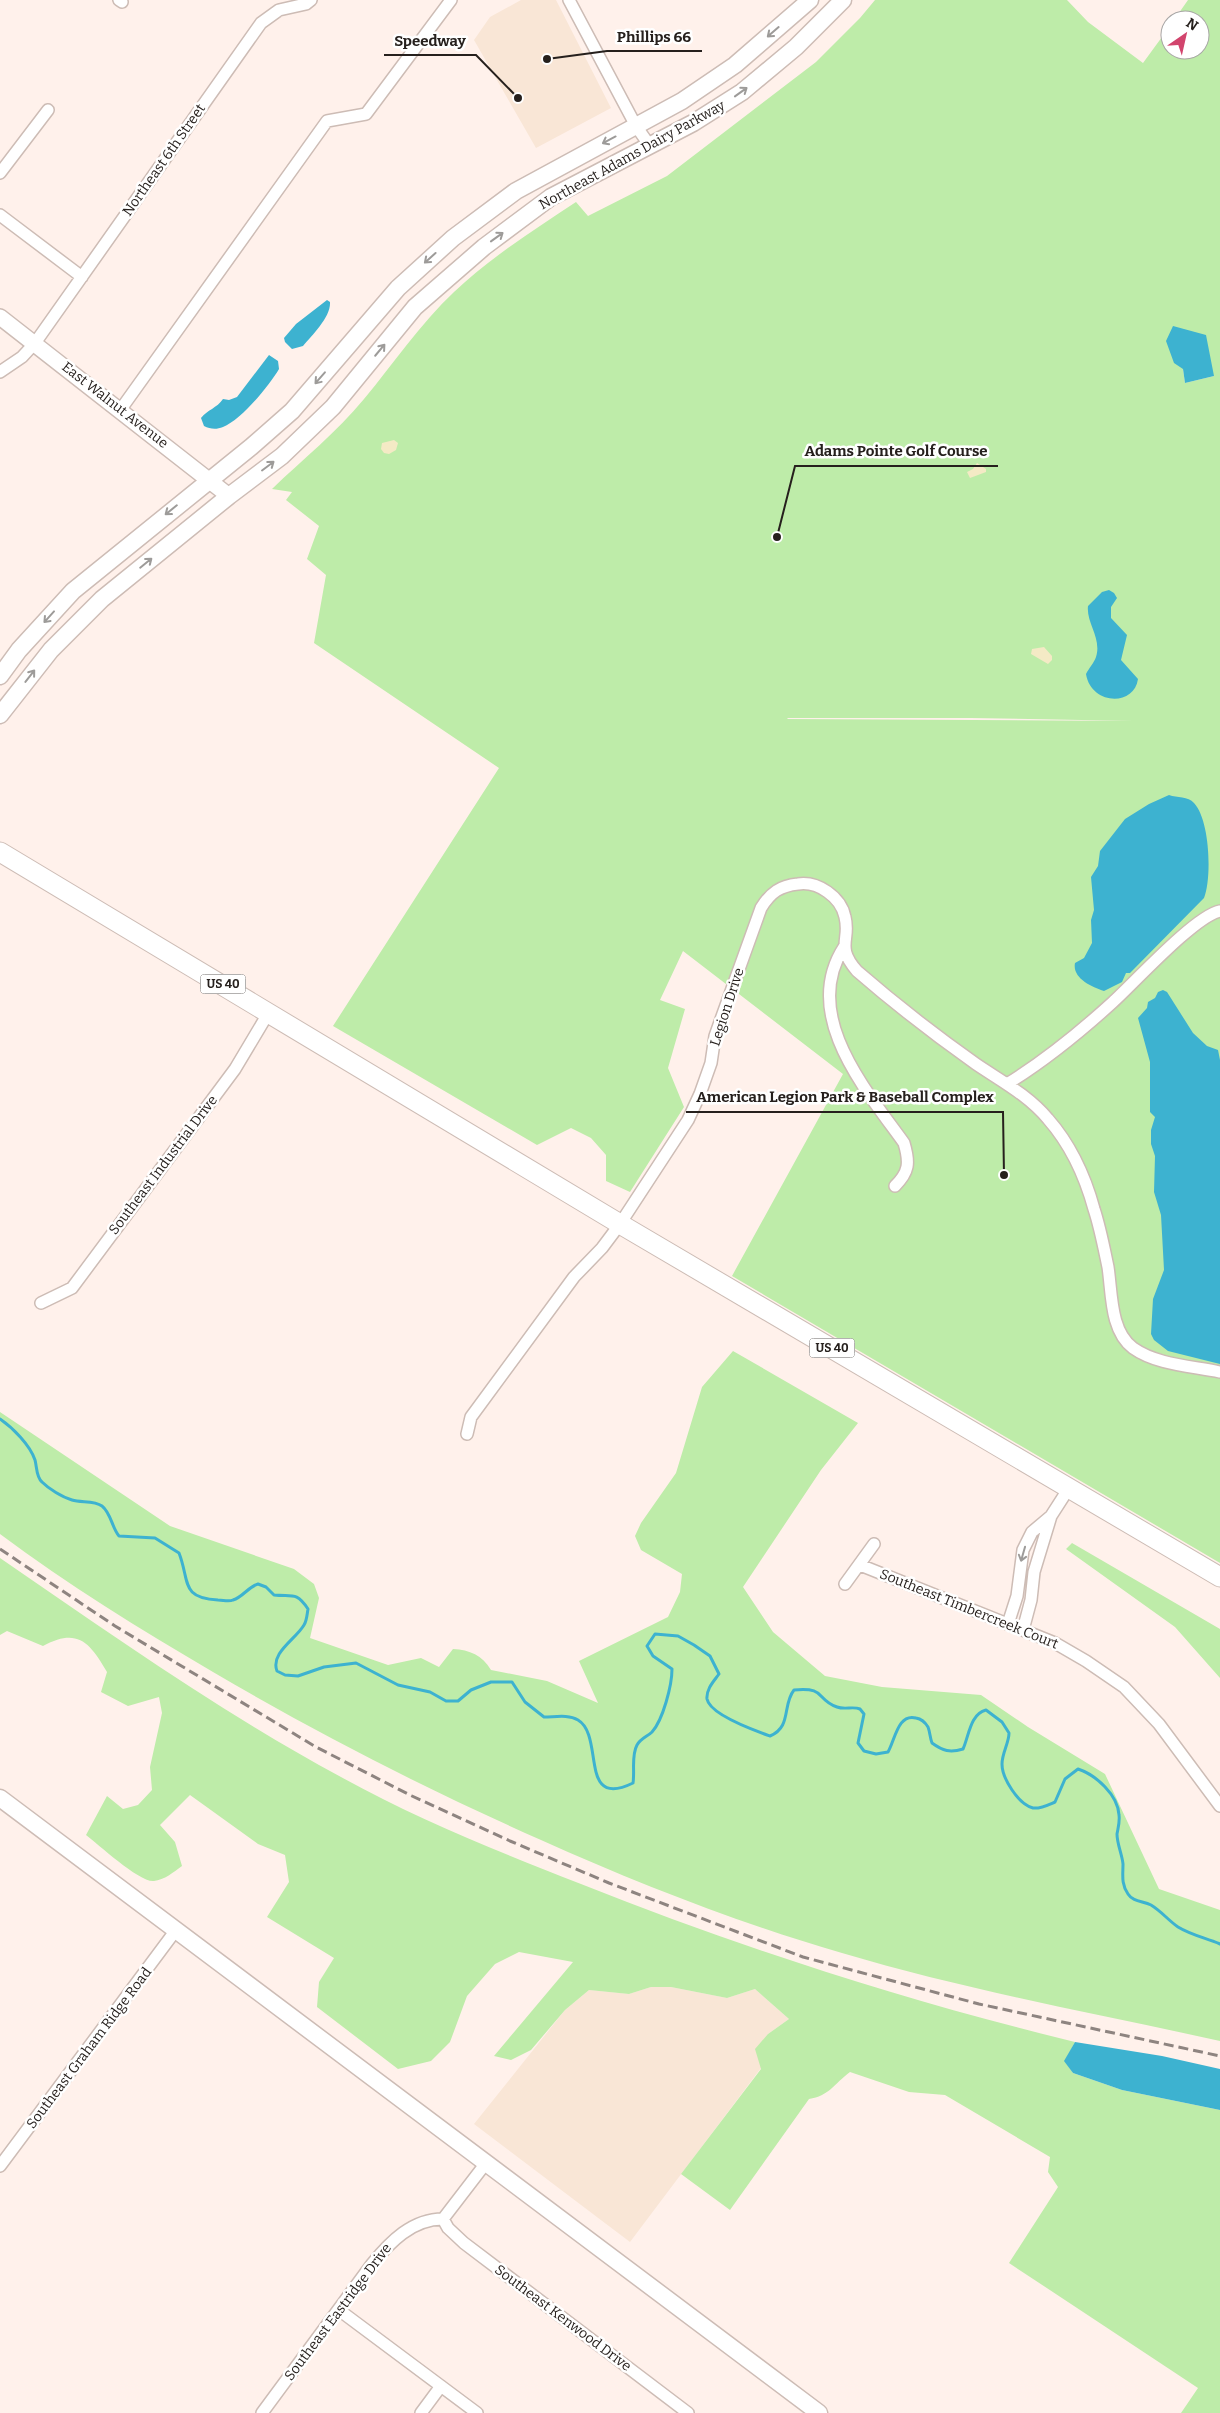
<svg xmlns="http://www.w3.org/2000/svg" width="1220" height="2413" viewBox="0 0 1220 2413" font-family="Bitter,serif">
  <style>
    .commercial { fill: #f9e6d6 }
    .green { fill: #beeca9; fill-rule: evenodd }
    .sand { fill: #f4eac5 }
    .water { fill: #3db2d0 }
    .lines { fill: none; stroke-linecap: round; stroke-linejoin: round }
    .stream { stroke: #3db2d0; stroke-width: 3 }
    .minor-casing { stroke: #cdbcb5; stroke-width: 14 }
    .tertiary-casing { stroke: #cdbcb5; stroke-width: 18 }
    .secondary-casing { stroke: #cdbcb5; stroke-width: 19 }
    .primary-casing { stroke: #cdbcb5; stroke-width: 21 }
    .minor { stroke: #fff; stroke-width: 11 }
    .tertiary { stroke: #fff; stroke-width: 15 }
    .secondary { stroke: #fff; stroke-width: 16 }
    .primary { stroke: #fff; stroke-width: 19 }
    .rail { stroke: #8e8480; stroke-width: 3; stroke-dasharray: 10 5; stroke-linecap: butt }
    .oneway { stroke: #9d9b99 }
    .labels { text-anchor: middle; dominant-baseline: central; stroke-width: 5; stroke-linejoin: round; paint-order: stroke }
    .shield { fill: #fff; stroke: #676361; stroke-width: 1 }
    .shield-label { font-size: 12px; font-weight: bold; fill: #26201d }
    .street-label { font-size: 14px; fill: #26201d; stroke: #fff }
    .leader { fill: none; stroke: #26201d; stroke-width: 2 }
    .callout-dot { fill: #26201d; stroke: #fff; stroke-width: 2 }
    .callout-label { font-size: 15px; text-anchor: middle; font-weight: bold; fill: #26201d; stroke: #fff; stroke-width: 5; stroke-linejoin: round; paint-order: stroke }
  </style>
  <rect width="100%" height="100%" fill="#fff1eb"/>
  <!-- commercial -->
  <path class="commercial" d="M521,0h35l55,108 -75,40 -62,-108 16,-23z
    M651,1987h20l56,11 28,-9 34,30 -21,15 -7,34 -131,174 -156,-118 91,-114 24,-20 40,4z"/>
  <!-- green -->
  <path class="green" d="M875,0h192l21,22 55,41 27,-37v24h30v-30h-26l14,-20h32v1563l-488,-287 111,-202 -160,-123 -23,49 25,9 -17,59 16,39 -54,85 -24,-11v-26l-15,-17 -20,-10 -34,17 -204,-119 166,-258 -185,-125 12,-68 -19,-16 12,-33 -33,-26 6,-8 -20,-3c31,-30 65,-57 92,-90 30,-36 56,-75 90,-107 37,-35 80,-62 122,-90l12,14 79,-40 149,-114 44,-44zM1183,369l31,7 -29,7zM787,718h184l163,3 -346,-2z
    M733,1351l125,72 -37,47 -78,117 30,45 52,44 57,11 99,8 47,32 77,47 54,115 61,21v131c-126,-28 -254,-51 -378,-88 -103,-30 -203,-69 -301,-113 -113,-50 -221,-105 -328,-168 -73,-43 -145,-87 -213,-138v-122l170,114 124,43 20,15 5,14 -9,40 78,27 33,-7 18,9 14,-18c17,1 29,6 38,21l56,11 51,22 -19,-42 89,-44 12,-25 2,-18 -41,-24 -6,-14 6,-13 35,-50 26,-86z
    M1072,1543l148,86v49l-45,-51 -109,-78z
    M0,1558c111,76 222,155 341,219 76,42 160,76 240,107 161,64 326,117 494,158l-10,19 8,12 49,17 98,20v303h-39l17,-25 -189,-125 49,-76 -10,-15 2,-15 -105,-62 -36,-3 -59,-20c-16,12 -21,24 -41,27l-79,111 -49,-36 80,-105 -6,-20 13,-15 21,-15 -34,-30 -28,9 -56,-11h-20l-22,7 -40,-4 -24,20 -34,40 -20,10 -17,-4 79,-94 -54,-10 -24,12 -28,32 -17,46 -19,19 -33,8 -81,-62 2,-25 15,-24 -67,-41 22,-35 -4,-27 -27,-11 -68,-49 -30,30 15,17 7,24c-8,6 -18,14 -28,15 -14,2 -56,-37 -68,-46l21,-39 16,13 15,-4 14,-15 -2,-23 12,-54 -3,-16 -31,9 -27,-14 6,-20c-17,-29 -29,-45 -64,-26l-36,-15 -7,4z"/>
  <!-- sand -->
  <path class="sand" d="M394,440l4,3 -2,7 -7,4 -5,-1 -3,-4 1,-6z
    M977,463l9,6v3l-16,6 -3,-6 6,-3z
    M1044,647l8,9v4l-4,4 -17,-10 1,-5z"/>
  <!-- water -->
  <path class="water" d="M327,300l3,2c1,15 -18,33 -27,44l-11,3 -7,-7 -1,-4 12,-14z
    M1173,326l33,9 8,41 -29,7 -2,-14 -9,-6 -8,-22z
    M269,355l9,6 1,8c-10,17 -38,51 -56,58 -7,3 -13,2 -19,-1l-3,-8c6,-8 16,-10 22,-19l6,1 8,-3z
    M1109,590l5,3 3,5 -6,9v11l16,17 -6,25 17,19c-4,28 -47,26 -52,-5 3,-6 8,-11 10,-17 6,-19 -10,-34 -8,-51l14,-14z
    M1169,795c8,3 19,1 25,8 16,17 18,75 10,95l-74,75h-4l-4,9 -18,9c-13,-4 -32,-13 -29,-28l9,-5 8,-15 -1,-23 3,-10 -3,-33 7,-11 2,-15 25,-32 24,-15z
    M1163,990l4,2 26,41 14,13 11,4 2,10v304l-52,-13 -14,-11 -3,-6 2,-35 11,-29 -3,-55 -7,-23 1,-36 -4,-12v-14l4,-13 -5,-5v-50l-12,-44 9,-10 1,-6 7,-4 3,-6z
    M1075,2042l87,14 58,13v41l-98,-20 -49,-17 -9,-12z"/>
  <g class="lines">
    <!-- stream -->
    <path class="stream" d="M0,1419c13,9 30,26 35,41 2,7 1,17 7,22 7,7 20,15 30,18 9,3 22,0 30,6 9,7 10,22 17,30l36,2 24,15c11,28 1,45 39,47 5,0 11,2 15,0 10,-3 15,-13 25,-16l8,3 8,8c18,2 22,-4 34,14 -1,5 -1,11 -4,16 -8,14 -34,28 -27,46l8,4 13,1 26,-9 32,-4 42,22 32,7 16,9h12l13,-11 20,-8h21l13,20 19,15c11,0 24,-3 34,3 27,16 0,90 55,63 2,-12 -2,-27 4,-38 4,-7 10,-8 15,-13 11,-12 20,-47 20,-63l-19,-13 -6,-10 8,-12 23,2 16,9 16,11 9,18c-5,7 -13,15 -12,25 3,16 49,32 63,37 22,-9 12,-31 24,-46 33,-3 21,9 43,17 8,3 16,-1 23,2l4,5 -6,29 6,8 12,3 12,-2c7,-12 10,-39 28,-34 6,1 9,4 12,9 2,5 2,11 4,16 11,8 18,10 31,6 6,-13 7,-35 23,-39l16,12 7,11c0,10 -7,20 -7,31 0,14 16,40 31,44 7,1 15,-3 22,-6l10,-23 13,-10c18,6 40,26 41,46 1,7 -1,13 -2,19 0,10 5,20 6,30 0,11 -2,20 5,30 5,8 15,7 23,11 10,6 17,15 27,22 13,8 28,11 42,17"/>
    <defs>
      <path id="minor" d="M119,0l3,2
        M569,0l67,126 14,20
        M0,173l48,-63
        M0,215l82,62
        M0,372l22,-15 13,-14 226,-320 18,-13 27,-6 5,-4
        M121,409l206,-288 39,-7 85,-114
        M844,947c-44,68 22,143 60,196 6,20 5,29 -9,43
        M1007,1084c39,-24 72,-51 106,-82 22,-20 82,-86 107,-91
        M41,1303l31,-15 163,-219 34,-57
        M467,1434l4,-17 103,-140 28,-29 18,-24 68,-104 12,-26 11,-31 4,-27 46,-128c10,-16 19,-22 37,-24 20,-3 43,13 47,33 6,23 -10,29 12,54 38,33 78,64 119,93 25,17 52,31 72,55 22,25 37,57 46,90 6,18 10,39 14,58 4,26 2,64 25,81 24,17 59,18 87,24
        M860,1565l195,78 31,18 38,26 35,37 61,82
        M845,1584l29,-40
        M1008,1624l9,-28 6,-46 9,-18 19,-16 18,-28
        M1023,1630l8,-30 3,-28 17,-56
        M0,2166l176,-236
        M443,2219l5,9 16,15 224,170
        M339,2310l138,103
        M262,2413l110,-149c18,-22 40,-45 71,-45l43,-56
        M421,2413l20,-27"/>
      <path id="tertiary" d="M0,317l229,179"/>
      <path id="secondary" d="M0,676l19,-26 54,-59 178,-144 41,-36 106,-123 55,-50 63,-47 166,-90 53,-36 75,-65
        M0,715l51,-65 51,-51 127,-103 53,-40 51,-49 82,-100 69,-60 67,-50 142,-74 49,-31 54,-45 47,-47
        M0,1798l819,615"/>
      <path id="primary" d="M0,852l620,372 600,353"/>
    </defs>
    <!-- minor casing -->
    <use href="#minor" class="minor-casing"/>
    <!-- tertiary casing -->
    <use href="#tertiary" class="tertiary-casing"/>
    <!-- secondary casing -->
    <use href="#secondary" class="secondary-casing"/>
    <!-- primary casing -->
    <use href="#primary" class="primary-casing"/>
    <!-- minor -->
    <use href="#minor" class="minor"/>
    <!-- tertiary -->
    <use href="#tertiary" class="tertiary"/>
    <!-- secondary -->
    <use href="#secondary" class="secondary"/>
    <!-- primary -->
    <use href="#primary" class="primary"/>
    <!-- rail -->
    <path class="rail" d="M0,1549l115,77 201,121 96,49 98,45 99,42 194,74 176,47 241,52"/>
  </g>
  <!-- one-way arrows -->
  <defs><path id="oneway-shaft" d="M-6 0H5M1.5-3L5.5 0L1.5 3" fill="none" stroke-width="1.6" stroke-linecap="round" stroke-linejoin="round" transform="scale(1.25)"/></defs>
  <g class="oneway">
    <use href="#oneway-shaft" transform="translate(773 32) rotate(139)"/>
    <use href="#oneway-shaft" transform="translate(741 92) rotate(-36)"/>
    <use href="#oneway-shaft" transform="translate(609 140) rotate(152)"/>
    <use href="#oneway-shaft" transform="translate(497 237) rotate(-36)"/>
    <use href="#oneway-shaft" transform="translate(430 258) rotate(138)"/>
    <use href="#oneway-shaft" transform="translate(380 350) rotate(-50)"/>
    <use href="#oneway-shaft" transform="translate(320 378) rotate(131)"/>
    <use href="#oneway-shaft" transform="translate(268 466) rotate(-37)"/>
    <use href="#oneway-shaft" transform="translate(171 510) rotate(141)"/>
    <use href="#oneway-shaft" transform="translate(146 563) rotate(-39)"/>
    <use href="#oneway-shaft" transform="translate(49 617) rotate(132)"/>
    <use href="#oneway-shaft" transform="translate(30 676) rotate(-52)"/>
    <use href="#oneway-shaft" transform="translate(1023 1554) rotate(106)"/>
  </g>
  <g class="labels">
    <!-- shield labels -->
    <g class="shield">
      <rect x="200.5" y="974.5" width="45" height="19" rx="4"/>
      <rect x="809.5" y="1338.5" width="45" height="19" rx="4"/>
    </g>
    <g class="shield-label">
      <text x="223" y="984">US 40</text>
      <text x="832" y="1348">US 40</text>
    </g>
    <!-- street labels -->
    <g class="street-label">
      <text transform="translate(632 155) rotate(-29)">Northeast Adams Dairy Parkway</text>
      <text transform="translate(164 160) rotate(-55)">Northeast 6th Street</text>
      <text transform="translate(115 405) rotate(38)">East Walnut Avenue</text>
      <text transform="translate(727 1007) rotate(-72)">Legion Drive</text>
      <text transform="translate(163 1165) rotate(-53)">Southeast Industrial Drive</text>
      <text transform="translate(969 1609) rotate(22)">Southeast Timbercreek Court</text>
      <text transform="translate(89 2048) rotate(-53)">Southeast Graham Ridge Road</text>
      <text transform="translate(338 2312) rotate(-53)">Southeast Eastridge Drive</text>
      <text transform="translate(563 2318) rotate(37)">Southeast Kenwood Drive</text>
    </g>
  </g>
  <!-- callouts -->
  <path class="leader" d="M547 59L607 51H702M518 98L476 55H384M777 537L795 466H998M1004 1175L1003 1112H686"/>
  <g class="callout-dot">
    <circle cx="547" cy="59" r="5"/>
    <circle cx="518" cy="98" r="5"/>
    <circle cx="777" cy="537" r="5"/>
    <circle cx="1004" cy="1175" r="5"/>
  </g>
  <g class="callout-label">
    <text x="654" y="42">Phillips 66</text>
    <text x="430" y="46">Speedway</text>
    <text x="896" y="456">Adams Pointe Golf Course</text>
    <text x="845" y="1102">American Legion Park &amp; Baseball Complex</text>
  </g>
  <!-- north arrow -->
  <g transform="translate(1185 35) rotate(34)"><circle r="24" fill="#ffffff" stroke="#a8a6a5"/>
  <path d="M0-4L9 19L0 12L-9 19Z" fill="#d2446d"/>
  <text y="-8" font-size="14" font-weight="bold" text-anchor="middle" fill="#26201d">N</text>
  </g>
</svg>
